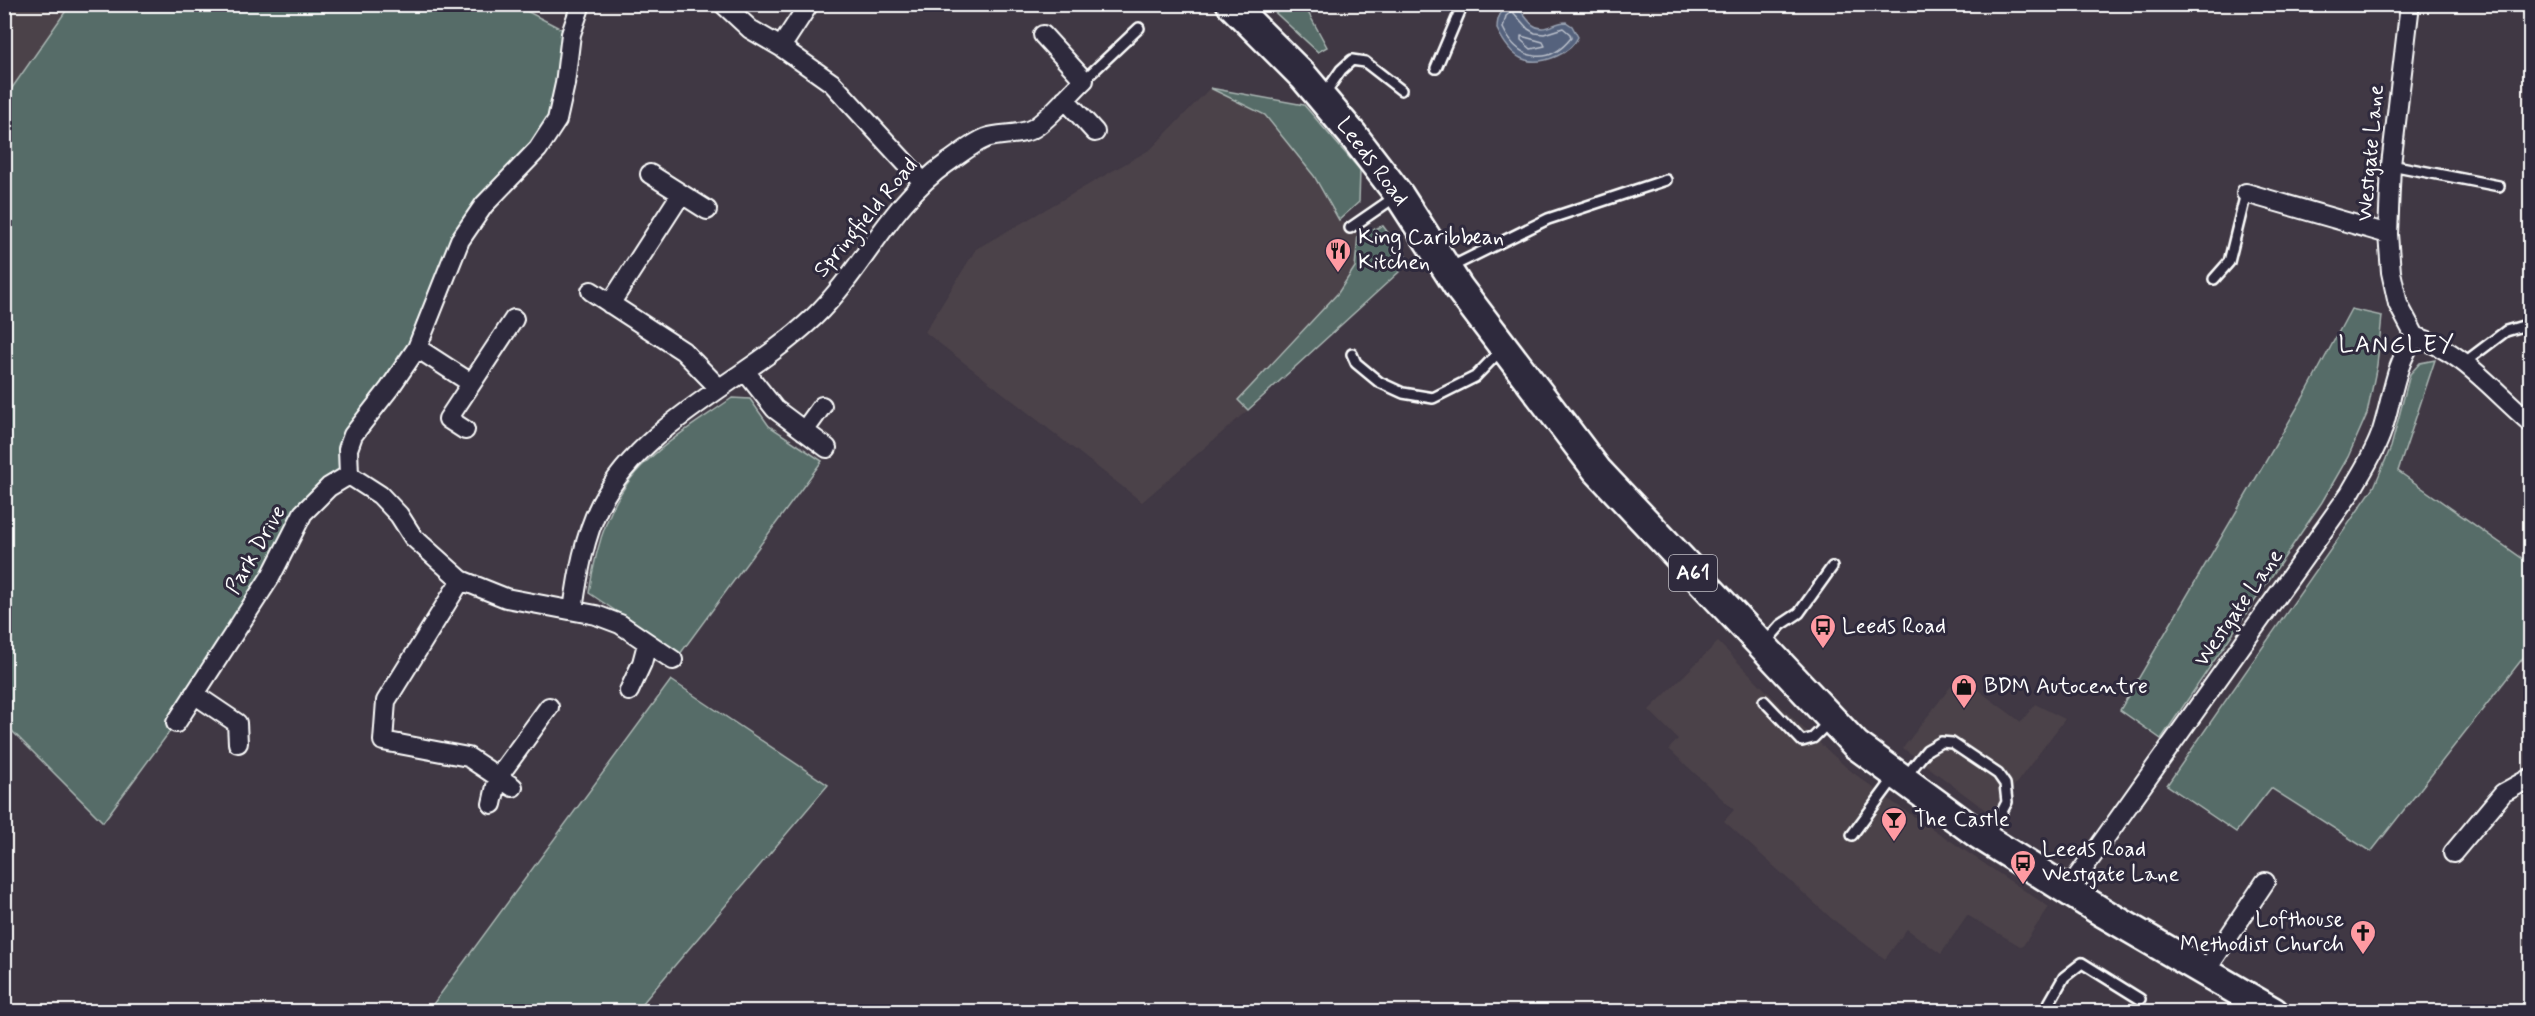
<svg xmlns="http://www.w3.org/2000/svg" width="2535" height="1016" viewBox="0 0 2535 1016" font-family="Mynerve,sans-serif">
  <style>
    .built { fill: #4b4249 }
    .green { fill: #566c67; stroke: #aab6b3; stroke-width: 1.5 }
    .water { fill: #54627d; stroke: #98a1b1; stroke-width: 1.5 }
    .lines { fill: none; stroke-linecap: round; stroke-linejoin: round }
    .shore { stroke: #bbc0cb; stroke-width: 1.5 }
    .service-casing { stroke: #fff; stroke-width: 14 }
    .minor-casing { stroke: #fff; stroke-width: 22 }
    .primary-casing { stroke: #fff; stroke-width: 33 }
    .service { stroke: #2f2a3d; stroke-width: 9 }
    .minor { stroke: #2f2a3d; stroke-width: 18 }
    .primary { stroke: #2f2a3d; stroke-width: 28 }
    .labels { text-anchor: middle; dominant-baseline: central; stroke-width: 6; stroke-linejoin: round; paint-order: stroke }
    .shield { fill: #2f2a3d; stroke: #c1bfc5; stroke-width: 1.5 }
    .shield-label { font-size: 21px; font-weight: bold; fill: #fff }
    .street-label { font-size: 22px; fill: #fff; stroke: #2f2a3d }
    .poi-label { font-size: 22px; fill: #fff; stroke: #2f2a3d; text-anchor: start }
    .neighbourhood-label { font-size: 24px; letter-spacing: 1.5px; fill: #fff; stroke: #2f2a3d }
  </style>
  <rect width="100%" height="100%" fill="#403844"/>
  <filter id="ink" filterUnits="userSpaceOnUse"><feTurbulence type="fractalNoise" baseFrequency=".0167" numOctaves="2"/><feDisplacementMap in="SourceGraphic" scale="12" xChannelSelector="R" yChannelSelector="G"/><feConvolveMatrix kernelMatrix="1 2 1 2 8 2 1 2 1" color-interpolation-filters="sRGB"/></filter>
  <g filter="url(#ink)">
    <!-- built -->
    <path class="built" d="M5,5h65l-65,92z
      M1210,88l55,27 49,61 25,44 19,14 -3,33 -17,26 -100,107 10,10 -106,92 -217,-170 51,-83 175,-100z
      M1718,642l83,84 46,42 44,33 158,106 -27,40 -55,-32 -26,39 -34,-25 -22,30 -54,-41 -107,-97 10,-11 -65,-61 9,-10 -29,-29z
      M1959,676l62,46 14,-18 30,15 -73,96 -89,-67z"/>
    <!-- green -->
    <path class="green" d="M70,5h445l56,29 -14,86 -73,85 -67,143 -64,87 -4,40 -20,12 -153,236 -73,99 -98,-98v-626z
      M1267,5h37l23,42 -9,5z
      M1210,88l94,17 56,65 -1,32 -20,18 -25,-44 -49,-61z
      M1383,226l27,36 -162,148 -10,-10 100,-107 17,-26 3,-33z
      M2351,309l31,7 -5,49 -10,49 -19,43 -26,45 -161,237 -41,-29 187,-319z
      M2435,360l-37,111 132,93v85l-159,203 -100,-64 -35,44 -69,-47 207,-298 17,-40 19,-73 10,-11z
      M732,398l18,1 19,27 53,35 -142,193 -91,-61c7,-48 21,-98 58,-132 25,-24 57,-43 85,-63z
      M671,680l157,105 -192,226h-208z"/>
    <!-- water -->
    <path class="water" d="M1511,6c14,2 16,22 31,22 8,0 15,-6 24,-6l6,4 6,11c-4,9 -12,15 -21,19 -30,13 -46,2 -60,-27 0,-11 3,-20 14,-23z"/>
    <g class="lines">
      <!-- shore -->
      <path class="shore" d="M1512,11l16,18 7,4 9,1 19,-6 7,6 1,4c-23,29 -53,22 -68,-10l3,-12z
        M1521,36l22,6 2,4 -14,3 -10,-9z"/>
      <defs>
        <path id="service" d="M1436,68l27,-64
          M1084,80l55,-52
          M1323,96l18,-26 11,-10 13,2 36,28
          M2391,165l108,21
          M1350,228l45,-31
          M1449,268l99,-49 118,-39
          M2214,279l15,-17 17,-69
          M1352,354l4,9 23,19 24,11 30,5 42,-21 27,-28
          M2465,362l41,-31 24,-7
          M1764,644l17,-19 18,-12 33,-46
          M1764,701l38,40 11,-3 17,-17
          M1906,776l21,-26 14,-8 11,1 46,31 7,10 2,18 -19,36
          M1852,835l43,-58
          M2044,1012l20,-35 18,-14 58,36"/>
        <path id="minor" d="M723,4l27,25 31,18 51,36 91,99
          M2410,4l-19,161 -3,69 3,38 7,32 17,32c50,17 77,54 115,86
          M781,47l28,-43
          M1065,99l30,33
          M650,174l57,36
          M2246,193l142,41
          M591,291l92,60 36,37
          M610,304l71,-110
          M417,348l54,35
          M745,371l30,38 52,39
          M465,430l-17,-11 66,-100
          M804,431l18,-25
          M349,475l-1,-26 5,-14 36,-46 28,-41 43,-108 24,-35 54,-56 19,-29 8,-36 6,-50 10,-30
          M349,475l31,20 19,20 14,22 48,43 45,18 90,17 24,9 53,36
          M461,580l-75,121 -3,40 85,16 45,30
          M573,610c5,-35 11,-73 27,-105 44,-85 147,-124 214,-188 49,-47 76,-114 133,-154 12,-8 26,-20 39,-25 14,-5 35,-2 48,-10 15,-9 36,-35 50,-48l-41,-45
          M629,691l13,-28 5,-19
          M194,694l43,29 1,20
          M176,723l95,-147 32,-63 26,-26 20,-12
          M492,804l6,-27 51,-70
          M2453,853l50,-60 27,-15
          M2068,890l282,-397c11,-20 25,-40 32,-62 11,-35 12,-64 33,-95
          M2205,972l60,-90"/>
        <path id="primary" d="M1231,4l73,73 49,58 46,60 60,93 138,182 259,275 122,89 124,78 172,100"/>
      </defs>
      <!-- service casing -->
      <use href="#service" class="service-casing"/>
      <!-- minor casing -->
      <use href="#minor" class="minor-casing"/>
      <!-- primary casing -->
      <use href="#primary" class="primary-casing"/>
      <!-- service -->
      <use href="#service" class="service"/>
      <!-- minor -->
      <use href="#minor" class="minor"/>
      <!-- primary -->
      <use href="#primary" class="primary"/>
    </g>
  </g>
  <!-- icons -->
  <defs>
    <symbol id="restaurant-pin" viewBox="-11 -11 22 30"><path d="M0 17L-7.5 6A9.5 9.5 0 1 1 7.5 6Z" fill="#ff9aa2" stroke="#2f2a3d"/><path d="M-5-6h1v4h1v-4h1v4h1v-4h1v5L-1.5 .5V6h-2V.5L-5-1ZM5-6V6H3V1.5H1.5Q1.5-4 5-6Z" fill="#111"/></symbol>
    <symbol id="bus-pin" viewBox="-11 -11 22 30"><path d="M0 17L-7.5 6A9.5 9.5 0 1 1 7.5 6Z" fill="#ff9aa2" stroke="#2f2a3d"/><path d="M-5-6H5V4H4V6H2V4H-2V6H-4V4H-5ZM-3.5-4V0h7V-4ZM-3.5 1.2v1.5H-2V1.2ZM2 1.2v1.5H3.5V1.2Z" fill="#111"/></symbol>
    <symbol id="shop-pin" viewBox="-11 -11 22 30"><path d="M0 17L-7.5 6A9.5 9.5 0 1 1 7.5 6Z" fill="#ff9aa2" stroke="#2f2a3d"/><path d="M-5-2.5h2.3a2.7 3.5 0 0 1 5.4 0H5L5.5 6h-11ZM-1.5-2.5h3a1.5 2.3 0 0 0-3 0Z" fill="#111"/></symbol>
    <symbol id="bar-pin" viewBox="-11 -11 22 30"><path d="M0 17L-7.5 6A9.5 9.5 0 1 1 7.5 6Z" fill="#ff9aa2" stroke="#2f2a3d"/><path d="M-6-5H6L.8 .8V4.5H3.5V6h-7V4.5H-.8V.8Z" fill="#111"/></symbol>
    <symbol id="church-pin" viewBox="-11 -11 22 30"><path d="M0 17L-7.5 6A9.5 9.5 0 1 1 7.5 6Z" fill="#ff9aa2" stroke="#2f2a3d"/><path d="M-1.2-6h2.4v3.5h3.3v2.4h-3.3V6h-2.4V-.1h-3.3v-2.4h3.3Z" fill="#111"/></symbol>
  </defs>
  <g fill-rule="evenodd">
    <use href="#restaurant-pin" x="1323" y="236" width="30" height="40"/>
    <use href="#bus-pin" x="1808" y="612" width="30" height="40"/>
    <use href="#shop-pin" x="1949" y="672" width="30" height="40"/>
    <use href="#bar-pin" x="1879" y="805" width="30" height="40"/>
    <use href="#bus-pin" x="2008" y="848" width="30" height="40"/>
    <use href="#church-pin" x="2348" y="918" width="30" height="40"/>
  </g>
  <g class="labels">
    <!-- shield labels -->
    <rect class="shield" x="1669" y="555" width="48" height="36" rx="4.5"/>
    <g class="shield-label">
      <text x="1693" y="573">A61</text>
    </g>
    <!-- street labels -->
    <g class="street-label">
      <text transform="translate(2371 153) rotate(-85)">Westgate Lane</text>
      <text transform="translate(1372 162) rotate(53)">Leeds Road</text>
      <text transform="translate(866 218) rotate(-50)">Springfield Road</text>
      <text transform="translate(256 550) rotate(-60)">Park Drive</text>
      <text transform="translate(2239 608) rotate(-55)">Westgate Lane</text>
    </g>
    <!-- poi labels -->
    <g class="poi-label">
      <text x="1358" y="238">King Caribbean<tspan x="1358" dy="25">Kitchen</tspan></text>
      <text x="1842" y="627">Leeds Road</text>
      <text x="1984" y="687">BDM Autocentre</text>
      <text x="1914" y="820">The Castle</text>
      <text x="2042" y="850">Leeds Road<tspan x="2042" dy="25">Westgate Lane</tspan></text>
      <text x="2344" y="920" text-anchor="end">Lofthouse<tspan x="2344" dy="25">Methodist Church</tspan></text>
    </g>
    <!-- neighbourhood labels -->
    <g class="neighbourhood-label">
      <text x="2397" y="345">LANGLEY</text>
    </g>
  </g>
  <!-- margin -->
  <rect width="2535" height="1016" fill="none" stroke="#2f2a3d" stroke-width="24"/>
  <rect x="12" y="12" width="2511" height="992" fill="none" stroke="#fff" stroke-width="2" filter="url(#ink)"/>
</svg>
